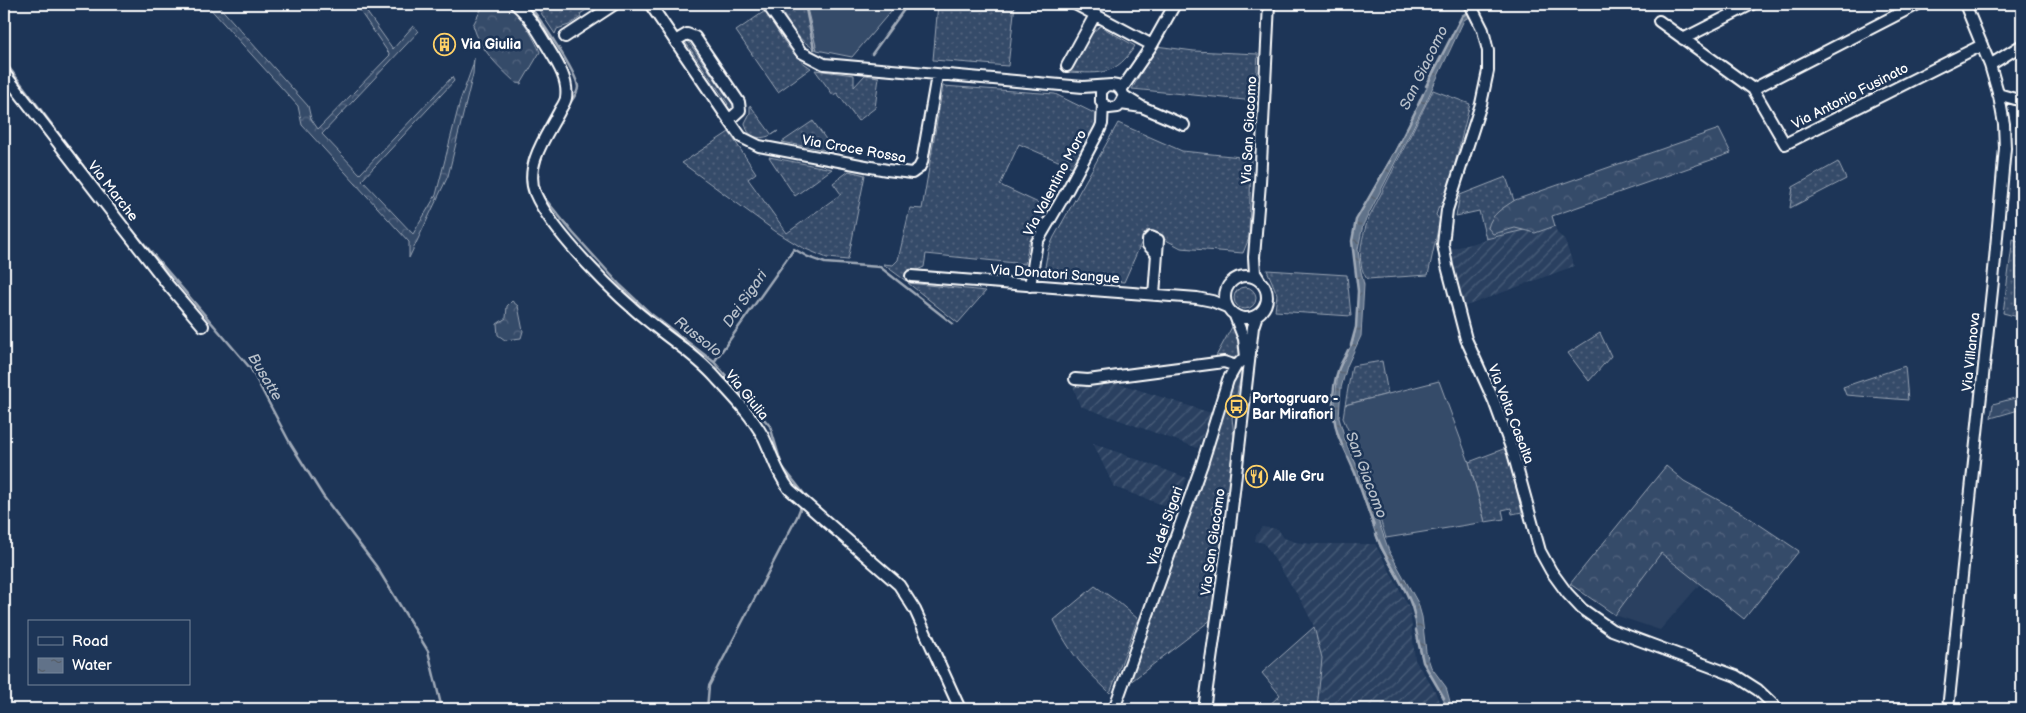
<svg xmlns="http://www.w3.org/2000/svg" width="2026" height="713" viewBox="0 0 2026 713" font-family="'Balsamiq Sans',sans-serif">
  <style>
    .built { fill: #2a4161 }
    .industrial { fill: url(#industrial-furrows) }
    .grass { fill: url(#grass-dots); stroke: #9aa5b4 }
    .forest { fill: url(#forest-crowns); stroke: #9aa5b4 }
    .pitch { fill: #364b69; stroke: #9aa5b4 }
    .water { fill: url(#water-ripples); stroke: #a0aab8 }
    .lines { fill: none; stroke-linecap: round; stroke-linejoin: round }
    .stream { stroke: #a0aab8; stroke-width: 2.5 }
    .minor-casing { stroke: #fff; stroke-width: 14 }
    .minor { stroke: #1d3557; stroke-width: 10 }
    .labels { text-anchor: middle; dominant-baseline: central; stroke-width: 5; stroke-linejoin: round; paint-order: stroke }
    .poi-label { font-size: 14px; font-weight: bold; fill: #fff; stroke: #1d3557; text-anchor: start }
    .street-label { font-size: 14px; fill: #fff; stroke: #1d3557 }
    .water-label { font-size: 15px; font-style: italic; fill: #b8c0ca; stroke: #1d3557 }
  </style>
  <defs>
    <pattern id="industrial-furrows" width="10" height="10" patternUnits="userSpaceOnUse" patternTransform="scale(1.25)"><rect width="10" height="10" fill="#2a4161"/><path d="M-1 1l2-2M0 10L10 0M9 11l2-2" fill="none" stroke="#4a5e79"/></pattern>
    <pattern id="grass-dots" width="8" height="8" patternUnits="userSpaceOnUse" patternTransform="scale(1.25)"><rect width="8" height="8" fill="#364b69"/><path d="M2 2h.1M6 6h.1" fill="none" stroke="#546680" stroke-width="1.8" stroke-linecap="round"/></pattern>
    <pattern id="forest-crowns" width="20" height="18" patternUnits="userSpaceOnUse" patternTransform="scale(1.25)"><rect width="20" height="18" fill="#364b69"/><path d="M2 6a3 3 0 1 1 6 0M12 15a3 3 0 1 1 6 0" fill="none" stroke="#546680"/></pattern>
    <pattern id="water-ripples" width="26" height="14" patternUnits="userSpaceOnUse" patternTransform="scale(1.25)"><rect width="26" height="14" fill="#617289"/><path d="M2 4q2-2 4 0t4 0M15 11q2-2 4 0t4 0" fill="none" stroke="#555d67"/></pattern>
  </defs>
  <rect width="100%" height="100%" fill="#1d3557"/>
  <filter id="ink" filterUnits="userSpaceOnUse"><feTurbulence type="fractalNoise" baseFrequency=".02" numOctaves="2"/><feDisplacementMap in="SourceGraphic" scale="10" xChannelSelector="R" yChannelSelector="G"/><feConvolveMatrix kernelMatrix="1 2 1 2 8 2 1 2 1" color-interpolation-filters="sRGB"/></filter>
  <g filter="url(#ink)">
    <!-- built -->
    <path class="built" d="M1661,553l40,30 -41,47 -45,-15z"/>
    <!-- industrial -->
    <path class="industrial" d="M1555,226l2,7 7,6 10,27 -111,41 -12,-58 73,-19 11,3z
      M1111,381l100,32 -13,35 -118,-42 -8,-23z
      M1093,443l94,35 -13,31 -60,-22z
      M1262,527l16,2 6,9 11,4 16,2h64l35,65 5,51 20,31 7,18h-125l5,-51 -9,-34 -11,-22 -38,-59 -9,-2 1,-5z"/>
    <!-- grass -->
    <path class="grass" d="M535,4h58l1,1 -14,9 1,3 -12,8 -12,4 -2,5z
      M777,4h29l11,46c-21,-10 -28,-27 -40,-46z
      M938,4h77l-7,62 -75,-6z
      M765,11c13,20 25,45 46,57l-33,24 -42,-61z
      M1100,26l35,20c-19,29 -33,28 -66,26l23,-39z
      M691,38l-3,3 43,61 2,-1 3,5 -2,5h-5l-3,-5 2,-2 -42,-61 -3,1 -2,-3z
      M1156,46l38,5 64,3 -3,47 -123,-12z
      M815,70l39,5v12l11,-12 14,2 -4,31 -17,13 -21,-28 -4,2z
      M943,86l112,8 45,22 -28,51 -53,-23 -19,41 49,23 -20,34 -4,22 -99,-10 -2,13 -7,3 -7,-1 -4,12 -23,-17 10,1 5,-5 12,-52 12,1z
      M1433,90l37,14 -23,91 -5,12 -3,-1 -3,9 4,5 -12,55 -61,4c-12,-17 -5,-41 1,-59z
      M750,105l22,30 6,-4c-12,9 -30,11 -33,-8l5,-10z
      M813,121l22,31 -53,-10z
      M1118,123l64,28 69,7 -2,80 -6,15 -62,-5 -34,-18 -23,52 -72,-6 -7,-9 3,-17 6,-13z
      M729,132l27,41 -8,6 39,54 54,-39 -8,-11 16,-12 16,4 -17,85 -21,-2 -26,-11 -26,-16 -93,-68z
      M769,157l63,12 -37,27z
      M1838,162l8,17 -56,29 3,-21z
      M1506,177l18,53 -38,9 -7,-28 -23,5 4,-21z
      M2013,239l9,4v75l-19,-5z
      M1267,270l80,5 4,41 -76,-5 2,-17z
      M908,283l78,8 -28,32z
      M1234 298a11 11 0 1 1 22 0a11 11 0 1 1-22 0Z
      M1233,325c7,7 11,24 6,33h-24z
      M1600,333l11,23 -22,25 -21,-28z
      M1382,361l6,33 -43,11 7,-39z
      M1243,366l-11,52 2,18 -6,54 -18,19 6,7 8,3 -12,100 -83,64 37,-100 57,-168 9,-35z
      M1905,366l3,34 -62,-5 -3,-8z
      M1506,448l16,64 -10,2 -1,-6 -9,2 2,9 -19,3 -16,-60z
      M1095,586l23,16 20,17 -28,74c-26,-25 -40,-39 -56,-73z
      M1314,627l8,31 -5,51h-52l15,-14 -18,-22z"/>
    <!-- forest -->
    <path class="forest" d="M206,4h11l91,102 3,13 7,10 72,-74 -35,-51h6l32,45 20,-23 6,5 -97,103 38,40 92,-97 2,4 -92,99 51,54 23,-39 24,-94 13,-36 1,-7 -1,16 -25,102 -39,82v-16l-107,-117 -4,-19z
      M484,4c6,0 15,-2 20,0 14,4 31,36 36,48l-19,32 -5,-1c-18,-17 -36,-33 -43,-58z
      M1719,129l12,24 -179,63 3,10 -20,7 -20,-5 -22,6 -5,-6c3,-14 15,-20 27,-28z
      M512,301l6,5 5,25 -2,7 -16,2 -7,-5 -1,-11 9,-6 1,-12z
      M2022,396v13l-31,9 2,-14z
      M1666,466l18,15 58,32 57,38 -55,68 -83,-66 -46,62 -45,-31z"/>
    <!-- pitch -->
    <path class="pitch" d="M806,4h91l-45,53 -35,-7z
      M1439,381l30,81 16,60 -99,16 -24,-76 -19,-44 2,-13z"/>
    <!-- water -->
    <path class="water" d="M1480,4h9l-25,16 -40,86 -61,119 -5,24 2,18 4,18 -3,51 -14,30 -6,22 -2,30 7,24 20,44 23,65 29,52 4,14 4,35 5,15 15,20 6,22h-6l-3,-12 -20,-35 -5,-18 -5,-39 -33,-58 -25,-74 -18,-39 -3,-22 4,-41 15,-29 3,-15 2,-36 -6,-50 4,-21 46,-82 60,-122z"/>
    <g class="lines">
      <!-- stream -->
      <path class="stream" d="M527,4c11,11 50,69 51,83 0,7 -7,14 -11,20
        M805,4l9,45
        M872,54l36,-50
        M4,61l104,138
        M1426,86l36,-70 9,-6
        M1418,105l5,-11
        M1395,152l20,-40
        M541,158l-4,14 1,14 4,9 31,38 47,52 31,29 63,48 56,64 12,40 23,29 -1,4
        M117,212l134,157 39,74 33,53 53,70 52,85 14,58
        M1351,345l5,-18 2,-36 -6,-50 4,-21 34,-59
        M714,362l80,-113 14,8 17,6 55,4 73,57
        M1342,445c-10,-21 -12,-52 -4,-74 2,-7 7,-14 10,-21
        M1348,457l7,16 19,53
        M1376,534c10,30 34,54 39,85
        M1416,630l7,32 21,36
        M1445,703l1,6
        M707,709l2,-23 88,-169 5,-13"/>
      <defs>
        <path id="minor" d="M515,4c14,11 23,27 32,42 9,15 22,33 19,52 -1,5 -5,10 -7,14 -12,23 -35,53 -24,81 17,40 83,105 118,132 22,18 46,33 64,54 17,18 35,37 47,59 9,19 12,33 25,51l110,96 16,25 45,99
          M650,4l79,116 11,-10 -1,-8 -44,-65 -8,-3 -12,7
          M767,4l34,48 23,12 259,23 28,-2 6,1 4,4 3,6 -6,11 -9,1 -8,-6v-10l4,-5
          M1075,4l77,41
          M1470,4l13,26 5,21v20l-7,33 -34,106 -4,34 4,22 19,73 28,62 19,52 27,98 11,20 16,22 15,16 30,21 124,46 22,14 20,19
          M1659,21l94,68 32,55 197,-99
          M565,37l50,-33
          M1683,39l69,-35
          M1990,65l32,-20
          M1067,66l28,-51
          M4,73l164,212 35,41
          M1753,89l165,-85
          M1121,90l31,-45 23,-41
          M1998,94l24,7
          M1121,104l21,3 -18,-11
          M1142,107l42,18
          M729,120l12,17 18,9 128,24 25,3 7,-5 3,-6 15,-87
          M1225 297a21 21 0 1 1 42 0a21 21 0 1 1-42 0Z
          M911,276l286,22 15,3 15,6
          M1260,281l-5,-8 -1,-16 6,-74 9,-179
          M1030,286l7,-44 31,-53 32,-60 2,-5 1,-20
          M1154,295l4,-55 -7,-3 -3,3v5l8,8
          M1235,316l9,23 2,18
          M1075,379l13,1 136,-18 12,4
          M1114,709l88,-245 26,-84 8,-14 10,-10
          M1204,709l26,-183 23,-199 4,-12
          M1948,709l45,-428 12,-133 -1,-24 -5,-28 -9,-31 -25,-61"/>
      </defs>
      <!-- minor casing -->
      <use href="#minor" class="minor-casing"/>
      <!-- minor -->
      <use href="#minor" class="minor"/>
    </g>
  </g>
  <!-- icons -->
  <defs>
    <symbol id="building-ring" viewBox="-11 -11 22 22"><circle r="9.5" fill="#1d3557" stroke="#ffd166" stroke-width="1.5"/><path d="M-4-6H4V6H1V3H-1V6H-4ZM-2.5-4.3h1.7v1.8h-1.7ZM.8-4.3h1.7v1.8H.8ZM-2.5-1h1.7V.8h-1.7ZM.8-1h1.7V.8H.8Z" fill="#ffd166"/></symbol>
    <symbol id="bus-ring" viewBox="-11 -11 22 22"><circle r="9.5" fill="#1d3557" stroke="#ffd166" stroke-width="1.5"/><path d="M-5-6H5V4H4V6H2V4H-2V6H-4V4H-5ZM-3.5-4V0h7V-4ZM-3.5 1.2v1.5H-2V1.2ZM2 1.2v1.5H3.5V1.2Z" fill="#ffd166"/></symbol>
    <symbol id="restaurant-ring" viewBox="-11 -11 22 22"><circle r="9.5" fill="#1d3557" stroke="#ffd166" stroke-width="1.5"/><path d="M-5-6h1v4h1v-4h1v4h1v-4h1v5L-1.5 .5V6h-2V.5L-5-1ZM5-6V6H3V1.5H1.5Q1.5-4 5-6Z" fill="#ffd166"/></symbol>
  </defs>
  <g fill-rule="evenodd">
    <use href="#building-ring" x="432" y="32" width="25" height="25"/>
    <use href="#bus-ring" x="1224" y="394" width="25" height="25"/>
    <use href="#restaurant-ring" x="1244" y="464" width="25" height="25"/>
  </g>
  <g class="labels">
    <!-- poi labels -->
    <g class="poi-label">
      <text x="461" y="44">Via Giulia</text>
      <text x="1252" y="398">Portogruaro -<tspan x="1252" dy="16">Bar Mirafiori</tspan></text>
      <text x="1273" y="476">Alle Gru</text>
    </g>
    <!-- street labels -->
    <g class="street-label">
      <text transform="translate(1850 96) rotate(-27)">Via Antonio Fusinato</text>
      <text transform="translate(1249 130) rotate(-87)">Via San Giacomo</text>
      <text transform="translate(854 149) rotate(10)">Via Croce Rossa</text>
      <text transform="translate(1055 183) rotate(-62)">Via Valentino Moro</text>
      <text transform="translate(113 191) rotate(52)">Via Marche</text>
      <text transform="translate(1055 274) rotate(4)">Via Donatori Sangue</text>
      <text transform="translate(1971 352) rotate(-84)">Via Villanova</text>
      <text transform="translate(747 395) rotate(51)">Via Giulia</text>
      <text transform="translate(1511 414) rotate(69)">Via Volta Casalta</text>
      <text transform="translate(1165 526) rotate(-71)">Via dei Sigari</text>
      <text transform="translate(1213 542) rotate(-82)">Via San Giacomo</text>
    </g>
    <!-- water labels -->
    <g class="water-label">
      <text transform="translate(1424 68) rotate(-64)">San Giacomo</text>
      <text transform="translate(745 299) rotate(-55)">Dei Sigari</text>
      <text transform="translate(698 337) rotate(38)">Russolo</text>
      <text transform="translate(265 377) rotate(59)">Busatte</text>
      <text transform="translate(1366 475) rotate(69)">San Giacomo</text>
    </g>
  </g>
  <!-- margin -->
  <rect width="2026" height="713" fill="none" stroke="#1d3557" stroke-width="20"/>
  <rect x="10" y="10" width="2006" height="693" fill="none" stroke="#fff" stroke-width="2" filter="url(#ink)"/>
  <!-- legend -->
  <rect x="28" y="620" width="162" height="65" fill="#1d3557" stroke="#77869a"/>
  <rect x="38" y="637" width="25" height="8" fill="#1d3557" stroke="#77869a"/>
  <text x="72" y="646" font-size="15" fill="#ffffff">Road</text>
  <rect x="38" y="658" width="25" height="15" fill="url(#water-ripples)" stroke="#77869a"/>
  <text x="72" y="670" font-size="15" fill="#ffffff">Water</text>
</svg>
